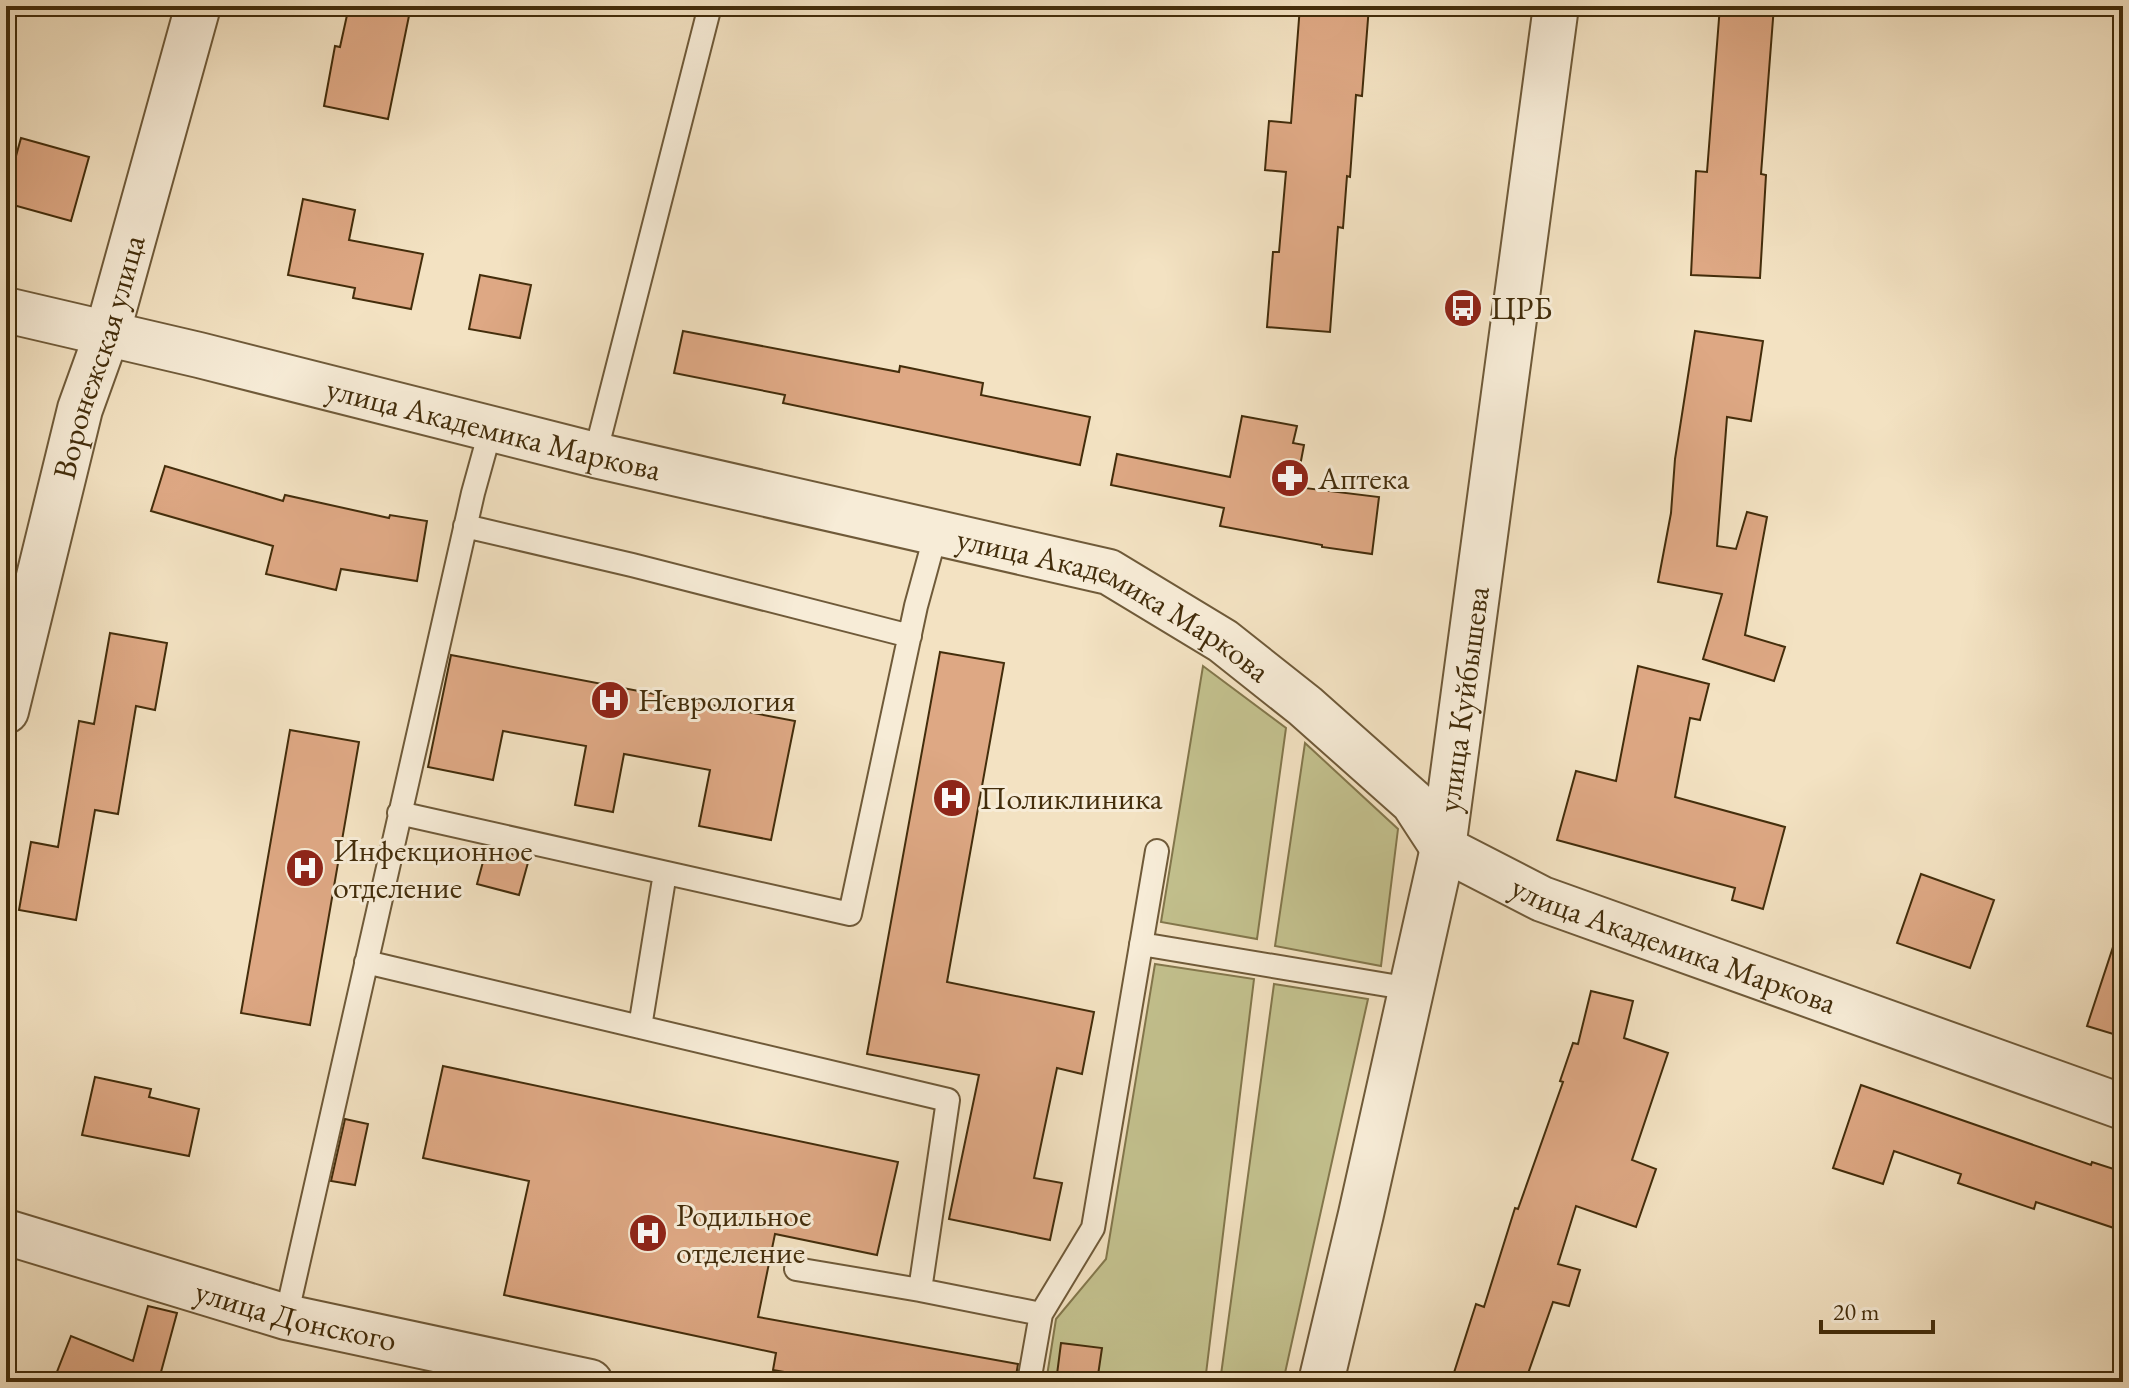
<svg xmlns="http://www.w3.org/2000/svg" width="2129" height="1388" viewBox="0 0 2129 1388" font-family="'EB Garamond',serif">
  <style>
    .green { fill: #c3c18e; stroke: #83774c; stroke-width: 2 }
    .building { fill: #dea884; stroke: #432d0b; stroke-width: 2 }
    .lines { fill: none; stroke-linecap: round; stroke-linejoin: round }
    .service-casing { stroke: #6f5a39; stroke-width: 26 }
    .minor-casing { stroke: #6f5a39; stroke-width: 48 }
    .tertiary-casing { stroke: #6f5a39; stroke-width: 48 }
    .service { stroke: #f7ecd7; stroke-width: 22 }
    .minor { stroke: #f7ecd7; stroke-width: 44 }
    .tertiary { stroke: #f7ecd7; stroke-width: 44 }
    .labels { text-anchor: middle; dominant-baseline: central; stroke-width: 6; stroke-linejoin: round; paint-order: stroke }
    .poi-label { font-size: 32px; fill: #432d0b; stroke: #f7ecd7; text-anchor: start }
    .street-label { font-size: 32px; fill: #432d0b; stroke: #f7ecd7 }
  </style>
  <rect width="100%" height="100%" fill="#f3e2c2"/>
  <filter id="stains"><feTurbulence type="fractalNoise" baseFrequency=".0025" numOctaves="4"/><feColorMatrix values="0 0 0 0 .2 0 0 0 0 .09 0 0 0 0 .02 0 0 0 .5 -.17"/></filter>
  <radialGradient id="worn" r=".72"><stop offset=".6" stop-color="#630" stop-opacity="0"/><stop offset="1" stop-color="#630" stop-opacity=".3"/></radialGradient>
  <!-- green -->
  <path class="green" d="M1203,666l83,62 -29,211 -96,-17z
    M1305,743l93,86 -17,137 -106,-20z
    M1155,964l99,15 -49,403h-159l10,-63 50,-60z
    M1274,984l94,15 -85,383h-63z"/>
  <!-- building -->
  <path class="building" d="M349,6h62l-23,113 -64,-13 11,-60 5,1z
    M1300,6h69l-7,90 -6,-1 -6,82 -3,-1 -4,52 -5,-1 -8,105 -63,-5 6,-75h6l7,-80 -21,-2 4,-49 22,2z
    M1720,6h54l-13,168 5,1 -6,103 -69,-3 5,-104 11,1z
    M21,138l68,19 -18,64 -65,-18v-11z
    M303,199l52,11 -6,30 74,14 -12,55 -58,-11 2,-10 -67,-13z
    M480,275l51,10 -11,53 -51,-9z
    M683,331l216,41 1,-6 83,17 -2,12 109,22 -10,48 -297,-62 2,-8 -111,-22z
    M1695,331l68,10 -12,80 -24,-4 -10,129 19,3 11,-37 20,5 -22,118 40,12 -11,34 -71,-22 19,-65 -64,-12 13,-69 4,-54z
    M1242,416l55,10 -4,17 11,2 -8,42 83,10 -7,57 -50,-7v-2l-102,-19 4,-18 -113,-23 6,-31 113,23z
    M165,466l118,35 2,-6 104,23 1,-3 37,6 -10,60 -76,-12 -5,21 -70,-16 7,-28 -122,-35z
    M110,633l57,10 -12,67 -19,-4 -18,108 -23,-4 -19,110 -57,-10 12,-68 27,5 21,-126 15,3z
    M940,652l64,11 -57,319 147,30 -12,62 -25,-6 -23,110 28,5 -12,57 -101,-21 30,-144 -112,-21z
    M451,655l344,66 -24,119 -72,-14 11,-56 -86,-16 -11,58 -38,-7 11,-59 -83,-15 -10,49 -65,-13z
    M1638,666l71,18 -9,36 -10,-2 -15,79 110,30 -22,82 -31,-9 3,-12 -178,-48 19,-69 40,10z
    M290,730l69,12 -49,283 -69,-12z
    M487,847l42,12 -10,36 -42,-11z
    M1921,874l73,26 -24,68 -73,-25z
    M2117,935l6,1v101l-36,-11z
    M1591,991l42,10 -9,37 44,15 -36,107 24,9 -20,58 -60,-21 -18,58 22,6 -11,36 -16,-4 -28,80h-74l25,-78 8,3 31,-99 3,1 45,-127 -3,-1 13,-38 5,1z
    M443,1066l455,96 -21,93 -102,-21 -17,83 260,47 -3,18h-174l-68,-12 3,-17 -272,-58 25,-114 -106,-23z
    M95,1077l56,12 -2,8 50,12 -10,47 -107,-21z
    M1861,1085l230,80 1,-3 31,10v59l-87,-29 -2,7 -76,-26 3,-9 -67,-23 -11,33 -50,-16z
    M345,1119l23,5 -13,61 -24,-4z
    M148,1306l29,7 -16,59 21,10h-129l18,-46 62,25z
    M1061,1343l41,5 -5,34h-41z"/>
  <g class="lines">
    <defs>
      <path id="service" d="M595,455l115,-449
        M465,526l167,39 278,71
        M399,813l451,101 66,-308 20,-73
        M1141,944l270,45
        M366,962l582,138 -28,190 121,24
        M640,1027l25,-154
        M796,1269l124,21
        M286,1317l187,-824 18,-65
        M1029,1382l12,-68 52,-86 64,-377"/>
      <g id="minor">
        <path id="s1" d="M6,310l193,45 396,100 514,117 114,69 82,65 108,96 30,46 99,51 581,208"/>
        <path id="s2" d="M6,711l74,-302 27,-75 91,-328"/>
        <path id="s3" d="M6,1232l280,85 304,65"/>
      </g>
      <g id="tertiary">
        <path id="s4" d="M1321,1382l40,-168 82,-366 113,-842"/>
      </g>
    </defs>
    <!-- service casing -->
    <use href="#service" class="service-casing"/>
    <!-- minor casing -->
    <use href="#minor" class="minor-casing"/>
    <!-- tertiary casing -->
    <use href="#tertiary" class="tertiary-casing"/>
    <!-- service -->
    <use href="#service" class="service"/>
    <!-- minor -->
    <use href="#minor" class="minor"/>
    <!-- tertiary -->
    <use href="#tertiary" class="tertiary"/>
  </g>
  <!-- icons -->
  <defs>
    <symbol id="bus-disc" viewBox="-11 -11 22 22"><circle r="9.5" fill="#8f2418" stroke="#f7ecd7"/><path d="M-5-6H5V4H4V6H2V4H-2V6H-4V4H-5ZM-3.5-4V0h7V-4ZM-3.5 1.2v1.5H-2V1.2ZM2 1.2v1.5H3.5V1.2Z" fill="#fff"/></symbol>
    <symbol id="pharmacy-disc" viewBox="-11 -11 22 22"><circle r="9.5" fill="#8f2418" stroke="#f7ecd7"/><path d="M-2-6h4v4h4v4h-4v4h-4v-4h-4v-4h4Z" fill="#fff"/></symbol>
    <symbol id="hospital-disc" viewBox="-11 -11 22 22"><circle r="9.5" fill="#8f2418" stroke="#f7ecd7"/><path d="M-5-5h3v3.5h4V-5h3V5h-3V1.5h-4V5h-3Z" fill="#fff"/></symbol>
  </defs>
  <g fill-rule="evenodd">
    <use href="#bus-disc" x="1441" y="286" width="44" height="44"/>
    <use href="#pharmacy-disc" x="1268" y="456" width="44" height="44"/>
    <use href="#hospital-disc" x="588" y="678" width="44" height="44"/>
    <use href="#hospital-disc" x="930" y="776" width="44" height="44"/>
    <use href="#hospital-disc" x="283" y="846" width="44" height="44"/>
    <use href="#hospital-disc" x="626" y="1211" width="44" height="44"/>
  </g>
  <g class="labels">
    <!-- poi labels -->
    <g class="poi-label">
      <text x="1491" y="308">ЦРБ</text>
      <text x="1318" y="478">Аптека</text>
      <text x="638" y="700">Неврология</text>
      <text x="980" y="798">Поликлиника</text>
      <text x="333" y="850">Инфекционное<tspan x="333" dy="37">отделение</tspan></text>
      <text x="676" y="1215">Родильное<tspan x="676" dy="37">отделение</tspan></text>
    </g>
    <!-- street labels -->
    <g class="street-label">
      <text stroke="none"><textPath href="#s2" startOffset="366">Воронежская улица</textPath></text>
      <text stroke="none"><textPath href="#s1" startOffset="502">улица Академика Маркова</textPath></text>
      <text stroke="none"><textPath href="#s1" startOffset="1150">улица Академика Маркова</textPath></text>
      <text stroke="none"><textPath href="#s4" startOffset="698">улица Куйбышева</textPath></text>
      <text stroke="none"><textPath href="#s1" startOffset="1822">улица Академика Маркова</textPath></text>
      <text stroke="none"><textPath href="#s3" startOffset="302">улица Донского</textPath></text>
    </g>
  </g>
  <!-- margin -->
  <rect width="2129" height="1388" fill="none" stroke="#f3e2c2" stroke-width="32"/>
  <rect x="8" y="8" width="2113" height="1372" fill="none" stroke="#432d0b" stroke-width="4"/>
  <rect x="16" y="16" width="2097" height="1356" fill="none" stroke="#432d0b" stroke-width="2"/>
  <!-- scale -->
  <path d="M1821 1320v12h112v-12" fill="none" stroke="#432d0b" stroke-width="4"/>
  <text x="1833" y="1320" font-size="24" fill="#432d0b" stroke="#f7ecd7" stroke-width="6" paint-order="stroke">20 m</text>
  <rect width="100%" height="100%" filter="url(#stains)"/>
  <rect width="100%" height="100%" fill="url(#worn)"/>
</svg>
